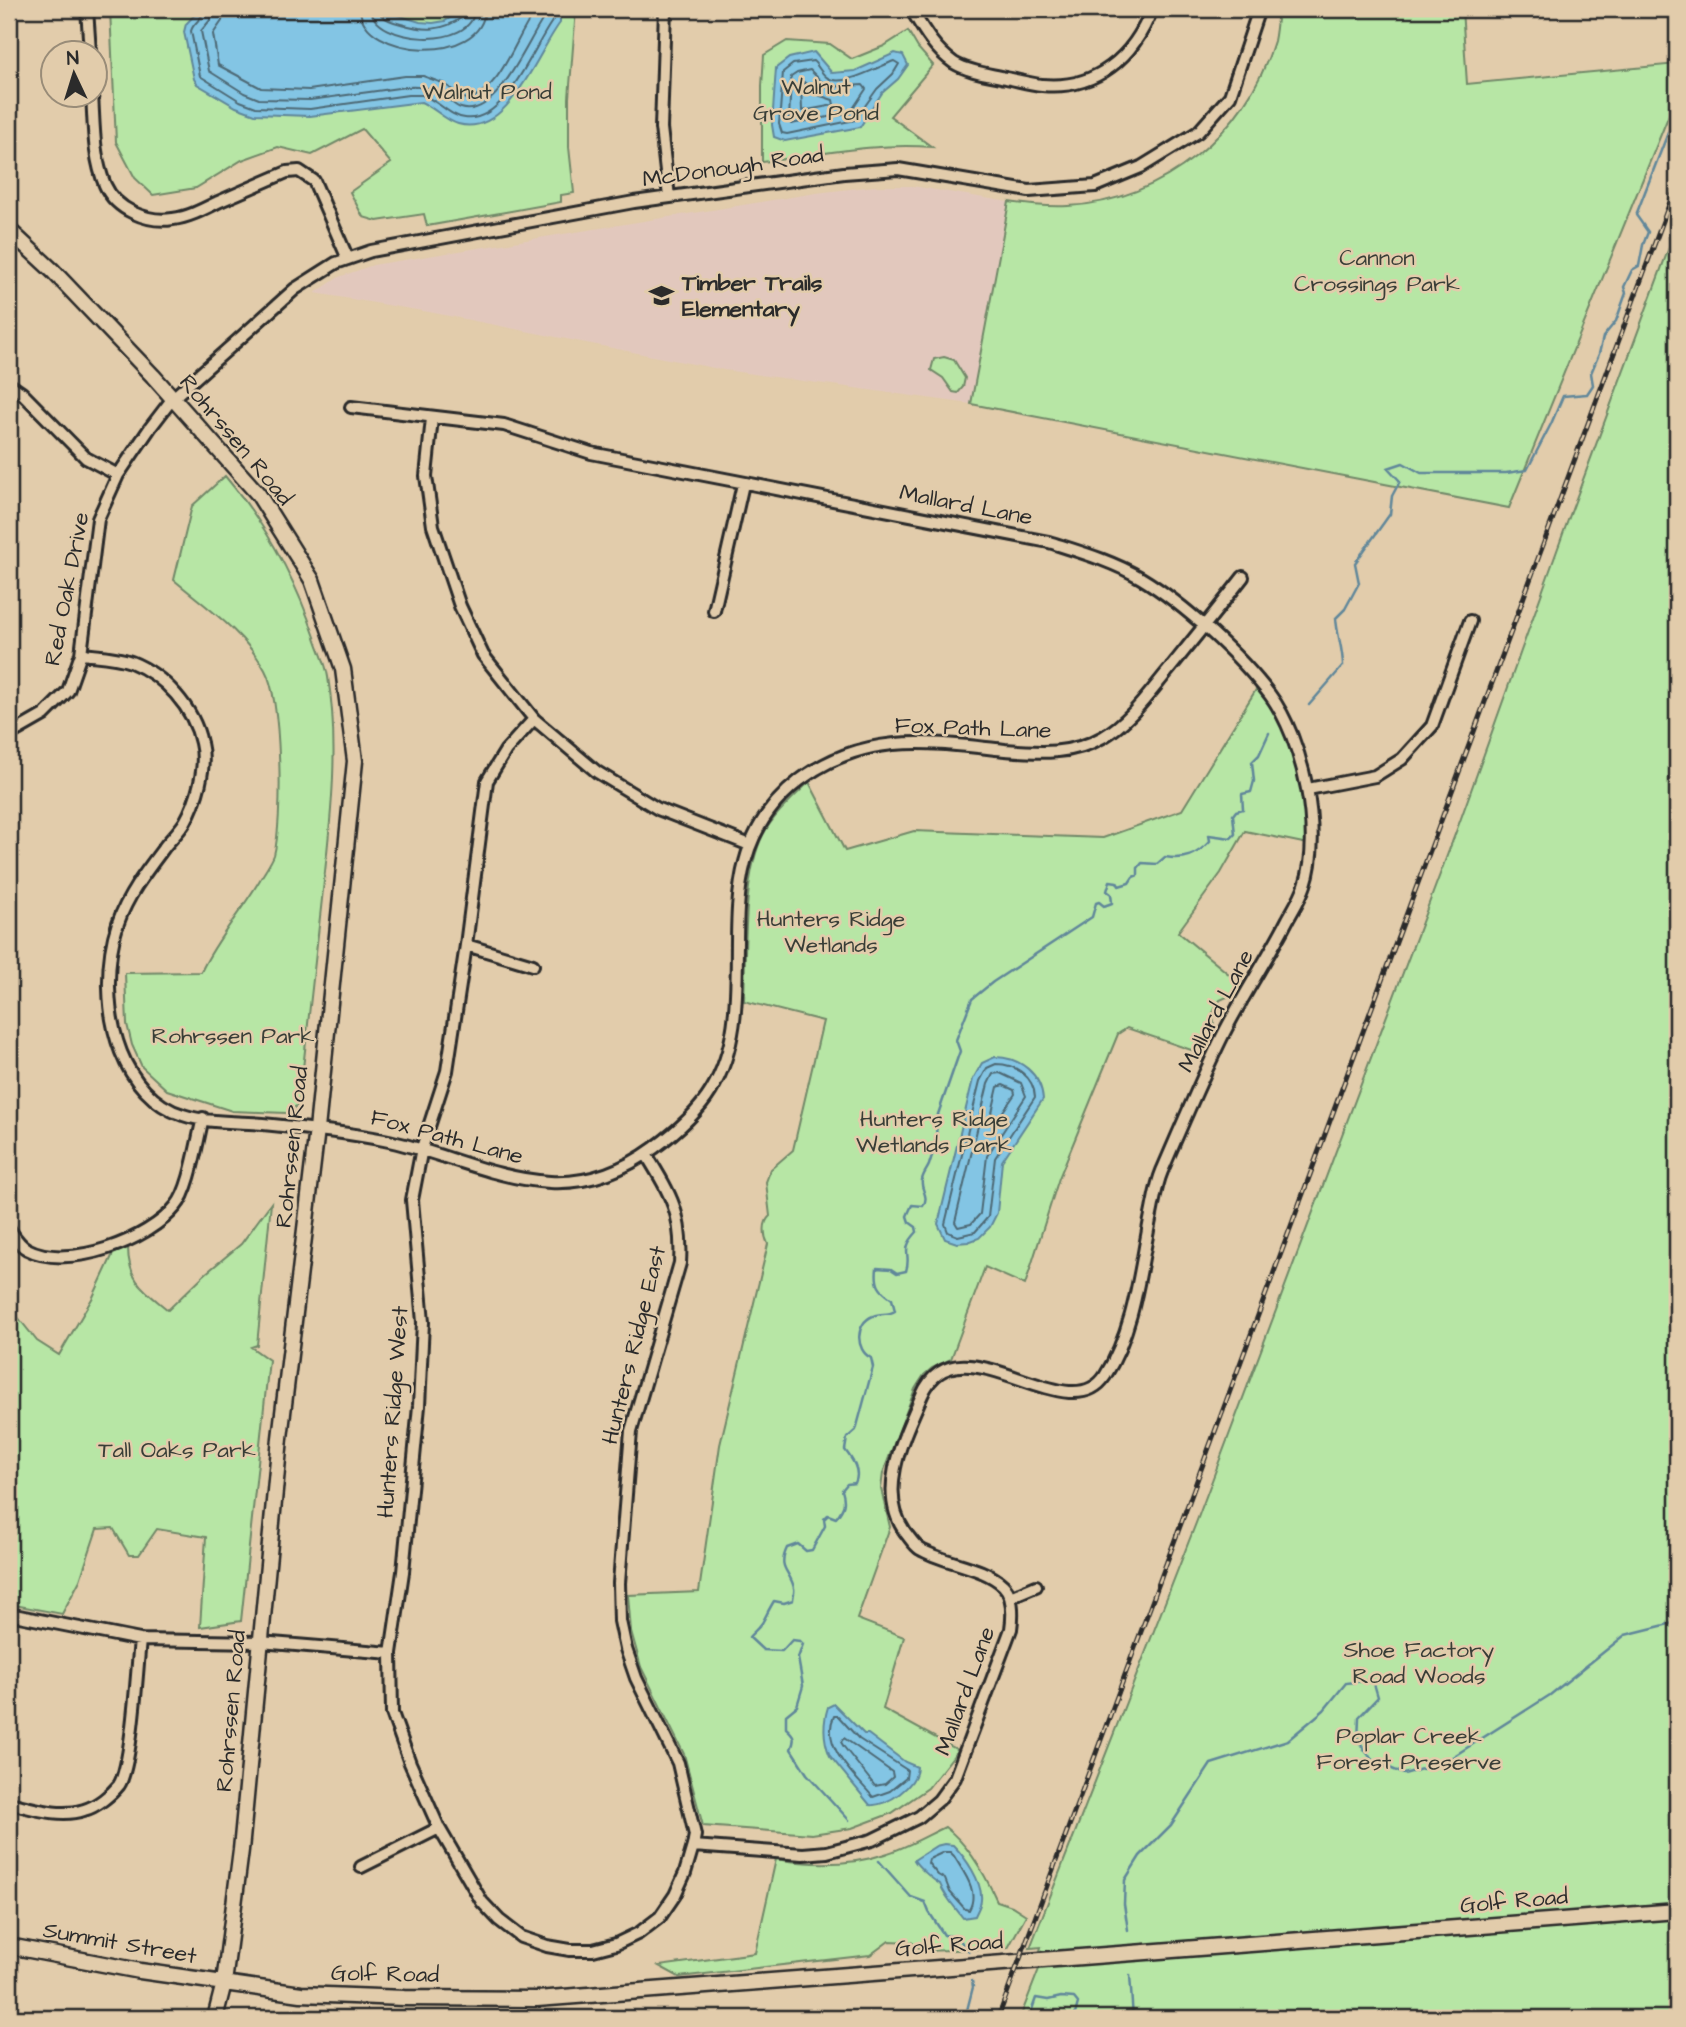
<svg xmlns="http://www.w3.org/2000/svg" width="1686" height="2027" viewBox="0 0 1686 2027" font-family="'Architects Daughter',sans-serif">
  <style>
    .built { fill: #e2c8bd }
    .green { fill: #b7e6a5; stroke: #718868; stroke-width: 2 }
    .water { fill: #83c5e4; stroke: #60879a; stroke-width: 2 }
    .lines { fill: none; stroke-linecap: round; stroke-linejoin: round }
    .shore { stroke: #4e6975; stroke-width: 2 }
    .stream { stroke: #60879a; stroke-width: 2.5 }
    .street-casing { stroke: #2b2b2b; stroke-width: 16 }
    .secondary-casing { stroke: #2b2b2b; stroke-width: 19 }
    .street { stroke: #e2ccab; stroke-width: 10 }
    .secondary { stroke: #e2ccab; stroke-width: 14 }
    .rail-casing { stroke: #2b2b2b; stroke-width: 5 }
    .rail { stroke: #e2ccab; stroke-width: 2.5; stroke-dasharray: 8; stroke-linecap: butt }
    .labels { text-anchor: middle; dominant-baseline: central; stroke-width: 5; stroke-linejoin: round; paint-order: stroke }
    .park-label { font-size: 23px; fill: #393e37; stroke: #e2ccab }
    .street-label { font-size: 23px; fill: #2b2b2b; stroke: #e2ccab }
    .poi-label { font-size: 23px; font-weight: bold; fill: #2b2b2b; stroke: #e2ccab; text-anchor: start }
  </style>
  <rect width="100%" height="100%" fill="#e2ccab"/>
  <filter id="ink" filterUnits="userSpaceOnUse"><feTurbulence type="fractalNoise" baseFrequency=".0143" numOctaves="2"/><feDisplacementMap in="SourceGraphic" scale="14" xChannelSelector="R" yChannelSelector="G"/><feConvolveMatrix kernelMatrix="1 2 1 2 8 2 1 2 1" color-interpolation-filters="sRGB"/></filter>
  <g filter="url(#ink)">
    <!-- built -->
    <path class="built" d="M875,186h37l97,16 -38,202 -247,-34 -295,-58 -114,-19 24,-16 34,-12 443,-72z"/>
    <!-- green -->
    <path class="green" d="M110,9h466l-7,89v49l5,46 -13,2v7l-134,24 -3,-12 -47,7 -14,-4 -13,-25 41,-29 -29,-34 -50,26 -34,-8 -36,13 -46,28 -43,7 -18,-17 -19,-36z
      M1278,9h184l5,75 210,-20v31l-168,413 -538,-104 38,-202c20,3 39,5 59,4 94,-4 180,-75 206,-165 2,-10 3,-22 4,-32z
      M908,31l10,17 15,17 -43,51 42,31c-57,-5 -113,8 -170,15v-76l2,-31 23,-14 43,3 22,15 32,-13z
      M1677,226v1792h-657l26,-67h-6l1,-4 -11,1 166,-425 264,-702 104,-290z
      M944,357l10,3 11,18 -2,9 -5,6 -5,-1 -10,-14 -12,-8 3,-11z
      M225,476c41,48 69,100 90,161 4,13 11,26 13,40 12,73 2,149 -6,222 -8,68 -15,137 -23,205l-12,9 -55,-2 -65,-21 -25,-23 -10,-22 -5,-21 -2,-51 76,-1c16,-34 41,-61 60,-94 4,-7 10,-15 13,-23 9,-35 8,-154 -9,-185 -20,-37 -60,-64 -91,-90l18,-74z
      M1257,688c28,30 56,115 51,156l-63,-13 -24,42 -43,59 64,53 -6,8 -16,7 -7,13 1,14 -11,27 -76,-26 -9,6 -59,144 -34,107 -40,-18 -34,92 -19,9 -8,7 -9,14 -32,84 -2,16 9,38 -33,92 47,18 -21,72 75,41 -30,38 -36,25 -40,15 -40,6 -109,-8 -19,-72 -43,-87 -10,-36 -3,-36 71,-3 21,-147 48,-201c-4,-8 -6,-21 2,-28l-4,-34 5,-13 22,-19 30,-129 -79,-20c2,-46 -2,-125 19,-166 11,-21 29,-36 46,-53l36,69 69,-20 189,7 79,-28z
      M271,1203l-14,142 -6,2 18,13 -28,261 -41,6 6,-90 -49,-8 -18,26h-10l-16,-27 -16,1 -17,51 -18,34 -53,-10v-298l28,35 22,14 34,-58 20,-43 15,-7c0,34 16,43 40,63l37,-36 36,-30z
      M945,1827c24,18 40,47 52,74l15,5 14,9 -18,33 -84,3 -13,-9 -22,-1 -19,14 -191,22 -20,-11 96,-13 21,-94c36,6 74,7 109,-5 21,-6 41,-18 60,-27z"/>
    <!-- water -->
    <path class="water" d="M200,9h178l42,13 13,1 12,-2 18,-12h97v14c-23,30 -52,115 -102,101 -14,-4 -23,-16 -37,-22l-111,14 -55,-2 -19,-7 -39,-23 -3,-5 -10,-47 2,-8z
      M814,52l18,21 23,-2 40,-18 8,2 5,10 -10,14 -16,14 -22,34 -75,14 -11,-4 -2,-12 4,-57 13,-10z
      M995,1057c25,0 46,17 48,42l-41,62 -5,52 -7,14 -11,11 -11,4 -11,1 -12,-4 -7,-15 35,-145 9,-16z
      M834,1704l30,30h4l37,28 12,5c0,18 -30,40 -47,38l-40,-49c-7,-16 -7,-33 -2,-49z
      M944,1844l9,1c12,12 30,37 28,55 0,5 -4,11 -6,16l-12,2c-9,-12 -18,-21 -23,-34 -6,-3 -23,-18 -26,-24l22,-14z"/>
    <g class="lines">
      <!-- shore -->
      <path class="shore" d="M204,9c0,10 -11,13 -13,22l9,45 40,25 16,6 54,2 98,-14h14c17,6 27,21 43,23 41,5 68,-71 88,-98l1,-11
        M213,9l-2,10 -10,12 8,40 35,22 15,6 51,1 96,-13c13,-1 26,0 37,8 7,4 10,11 18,13 36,12 67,-69 84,-92v-7
        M224,9l-2,12 -9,13 5,31 43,23 48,2 96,-14h18l22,8 17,14 7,1c34,-12 45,-59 65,-86l1,-4
        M360,9c2,49 123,57 125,0
        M371,9c2,34 101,43 104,0
        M380,9l1,6c5,5 12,7 20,9 24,7 41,8 63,-8l2,-7
        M813,61c5,4 9,14 15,17 15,10 51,-12 66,-17l5,3 -6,10 -16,15 -22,31 -68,14 -5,-1 -3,-9 4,-52 10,-8z
        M810,70l17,17 36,-2 3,4 -16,24 -59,11 -2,-4 2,-43 6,-4z
        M804,82l14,13 15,5 1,5 -32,6 -1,-26z
        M996,1064c20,0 38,13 39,33l-40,61 -7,59 -13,15 -17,4 -10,-4 -3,-8 35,-143 7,-13z
        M1000,1073l21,10 5,13 -39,60 -7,58 -9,10 -13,3 -3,-5 33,-138 5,-10z
        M1003,1085l11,5 1,4 -18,26 -3,1 -3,-4 7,-30z
        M834,1716h4l21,23 48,31 -1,8 -16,13 -17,6c-18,-21 -53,-51 -39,-81z
        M844,1738l48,34 1,5 -8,7 -10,2 -31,-39 -3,-5z
        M944,1852h6l4,4c9,16 26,35 15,54l-4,-1 -15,-17 -5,-13 -7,-4 -10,-12 1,-4z"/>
      <!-- stream -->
      <path class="stream" d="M1309,705l34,-39c0,-17 -6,-31 -7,-48l9,-9 14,-26 -4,-20 35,-49 2,-18 8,-15 -12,-13 15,-5 18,10h85l21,-3 24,-46 12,-28 24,-2 6,-9 -2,-12 8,-19 4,-17 13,-16 10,-28 -2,-6 8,-17 7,-4 4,-21 5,-13 -12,-17 37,-95 4,-1
        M849,1820l-42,-46 -16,-25c5,-11 3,-14 -5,-21v-13l11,-9 6,-20 -5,-28 5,-14 -3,-3 -8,-1 -10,11 -19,-1 -14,-13c4,-5 9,-8 13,-14 4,-7 7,-14 12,-22l10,2 9,-3c0,-4 2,-8 1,-12 -4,-18 -17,-19 -7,-40l11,-4 8,7 6,-1 13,-24 -1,-7 4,-4 8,3c8,-10 10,-15 6,-28l5,-6 8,-1c6,-12 -3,-24 -10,-33l2,-12 9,-8 17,-63 -2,-9c-16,-8 -16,-35 2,-42 8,-4 14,0 22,-5l-3,-12c-13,-9 -17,-14 -15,-31l14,1 6,4 9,-2c6,-18 -7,-20 11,-39l-1,-5 -7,-5 -2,-6 5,-11 11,1c7,-11 -3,-15 -1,-26 1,-6 5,-10 7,-15 5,-14 9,-31 7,-45l24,-69 -4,-11 16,-41 21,-17 99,-65 4,-14 3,-1 5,4 8,-3 -1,-9 -4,-3 3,-10 7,1 2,4 10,-3 4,-6 5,-2v-7l4,-5 15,1 8,-7c20,3 31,-1 45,-16l-1,-6 22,3 4,-4 -2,-19 3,-4 7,-2 -1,-15 9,-2 3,-11 -2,-19 7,-7 10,-22
        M879,1861l32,36 14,5 4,10 15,23 13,2 12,14
        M1128,1930l-4,-26 1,-24 15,-24 31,-31 40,-61 77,-24 36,-30 22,-27 27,-3 5,17 -19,20 -1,24 15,20 31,13 39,-11 107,-68 75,-60 52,-13
        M1130,1975l3,43
        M965,2018l8,-31 -1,-6
        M1029,2018l7,-20 12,2 13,-3 13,1 4,5 -4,15"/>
      <defs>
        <path id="street" d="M87,9l3,43
          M665,9l-4,119 8,69
          M911,9c12,20 23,40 43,54 15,9 35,11 52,15 11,2 24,6 36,7 54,5 92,-28 110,-76
          M92,94c2,30 1,63 13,91 11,25 42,38 68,34 16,-2 31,-10 45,-17 23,-10 46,-20 69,-30l12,-1 15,10 34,78
          M9,384l13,9 64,65 32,17
          M351,407l153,18 87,28 458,89c31,10 63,19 92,36 43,26 99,77 129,117 33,44 53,138 35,190 -4,12 -11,23 -17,34 -21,41 -47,79 -67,120 -21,43 -40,88 -59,132 -6,14 -8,30 -11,44 -11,53 -16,114 -46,161 -37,57 -148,-62 -183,19 -18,41 -46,96 -17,137 5,6 9,13 15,17 23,14 63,17 83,36 11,11 10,30 8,44l-56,149 -16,22 -20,17 -47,23 -45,12 -24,2 -110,-8
          M432,418l-6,58 7,50 27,80 23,49 51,64 63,53 61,37 92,36
          M714,611l29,-127
          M81,654c17,2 34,2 50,8 33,13 63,46 70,81 6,24 -4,58 -16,79 -5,8 -13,16 -19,23 -18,24 -38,49 -48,78 -13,39 -12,91 3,129 11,28 32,54 62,63 24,8 55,7 80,9 41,4 81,8 121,16 56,11 109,39 166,42 38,2 74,-12 104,-34 22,-16 43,-34 57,-57 60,-98 -20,-227 89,-311 65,-49 131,-38 205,-30 35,3 67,5 98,-13 26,-15 45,-42 64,-65 25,-31 51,-63 76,-95
          M534,719l-28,31 -19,31 -21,164 -19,126 -25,77 -10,52 11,122 -4,84 -16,166 -12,81 1,60 18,50 29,65 43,74 17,18 22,17 26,9 23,4h23l23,-6 23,-11 21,-16 15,-22 10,-22 8,-27 2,-11 -17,-72 -42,-85 -10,-29 -6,-28 -1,-38 12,-152 49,-168c3,-49 -9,-68 -34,-109
          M9,735l35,-20 24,-24 13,-37 17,-135 20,-44 32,-47 23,-30 122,-109 41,-26 35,-12 263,-49 210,-29 54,-4 131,22 66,-5 46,-19 57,-35 32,-36 29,-87
          M1308,789l67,-13 27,-17 30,-33 38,-105
          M466,945l67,20
          M9,1229c5,7 10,16 18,20 41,22 122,-9 149,-43 14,-16 21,-65 27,-88
          M1010,1597l26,-11
          M9,1614l131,26 120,2 131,11
          M9,1803c23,5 51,15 75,7 12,-3 27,-15 35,-25 13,-20 18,-116 21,-145
          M361,1867l78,-39"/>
        <path id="secondary" d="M9,230l44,41 100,105 105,118 54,86 31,89 12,92 -38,368 -37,309 -39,412 -17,133 -9,35
          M9,1946l131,25 161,23 103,4 133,1 1140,-88"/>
      </defs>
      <!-- street casing -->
      <use href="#street" class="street-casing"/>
      <!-- secondary casing -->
      <use href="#secondary" class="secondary-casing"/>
      <!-- street -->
      <use href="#street" class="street"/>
      <!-- secondary -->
      <use href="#secondary" class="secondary"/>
      <defs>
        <path id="rail" d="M998,2018l679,-1835"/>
      </defs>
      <!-- rail casing -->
      <use href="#rail" class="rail-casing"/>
      <!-- rail -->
      <use href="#rail" class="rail"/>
    </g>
  </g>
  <!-- icons -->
  <defs>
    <symbol id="school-bare" viewBox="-9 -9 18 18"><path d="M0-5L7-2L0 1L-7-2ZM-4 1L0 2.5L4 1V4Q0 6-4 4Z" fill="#2b2b2b" stroke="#e2ccab" stroke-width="2.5" paint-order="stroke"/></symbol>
  </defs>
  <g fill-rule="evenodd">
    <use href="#school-bare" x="644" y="278" width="35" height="35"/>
  </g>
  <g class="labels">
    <!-- park labels -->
    <g class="park-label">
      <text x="816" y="87">Walnut<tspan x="816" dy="26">Grove Pond</tspan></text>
      <text x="487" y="92">Walnut Pond</text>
      <text x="1377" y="258">Cannon<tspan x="1377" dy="26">Crossings Park</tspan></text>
      <text x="831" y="919">Hunters Ridge<tspan x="831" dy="26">Wetlands</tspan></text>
      <text x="233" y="1036">Rohrssen Park</text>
      <text x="934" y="1119">Hunters Ridge<tspan x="934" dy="26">Wetlands Park</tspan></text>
      <text x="177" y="1450">Tall Oaks Park</text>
      <text x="1419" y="1650">Shoe Factory<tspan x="1419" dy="26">Road Woods</tspan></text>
      <text x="1409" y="1736">Poplar Creek<tspan x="1409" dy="26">Forest Preserve</tspan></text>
    </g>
    <!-- street labels -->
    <g class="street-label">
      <text transform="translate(733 167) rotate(-8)">McDonough Road</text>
      <text transform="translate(236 440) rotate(50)">Rohrssen Road</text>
      <text transform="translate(966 505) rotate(11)">Mallard Lane</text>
      <text transform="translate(67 589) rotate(-79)">Red Oak Drive</text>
      <text transform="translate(973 728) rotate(2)">Fox Path Lane</text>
      <text transform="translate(1216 1011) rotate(-62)">Mallard Lane</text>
      <text transform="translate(447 1137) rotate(15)">Fox Path Lane</text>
      <text transform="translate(292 1147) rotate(-84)">Rohrssen Road</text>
      <text transform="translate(634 1345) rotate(-76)">Hunters Ridge East</text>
      <text transform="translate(393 1412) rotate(-86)">Hunters Ridge West</text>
      <text transform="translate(965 1691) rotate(-70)">Mallard Lane</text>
      <text transform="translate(231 1711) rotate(-85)">Rohrssen Road</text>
      <text transform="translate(1514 1901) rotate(-5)">Golf Road</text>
      <text transform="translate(120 1943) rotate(10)">Summit Street</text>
      <text transform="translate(949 1945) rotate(-4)">Golf Road</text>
      <text transform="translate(385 1974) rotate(1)">Golf Road</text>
    </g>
    <!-- poi labels -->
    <g class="poi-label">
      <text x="682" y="283">Timber Trails<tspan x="682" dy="26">Elementary</tspan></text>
    </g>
  </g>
  <!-- margin -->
  <rect width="1686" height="2027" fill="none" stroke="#e2ccab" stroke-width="35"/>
  <rect x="18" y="18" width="1651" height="1992" fill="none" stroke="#2b2b2b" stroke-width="2.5" filter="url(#ink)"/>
  <!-- north arrow -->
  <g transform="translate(74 74) rotate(356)"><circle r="33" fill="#e2ccab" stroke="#998c78" stroke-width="2"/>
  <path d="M0-5L12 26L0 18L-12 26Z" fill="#2b2b2b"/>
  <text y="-10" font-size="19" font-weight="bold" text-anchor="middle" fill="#2b2b2b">N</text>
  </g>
</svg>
